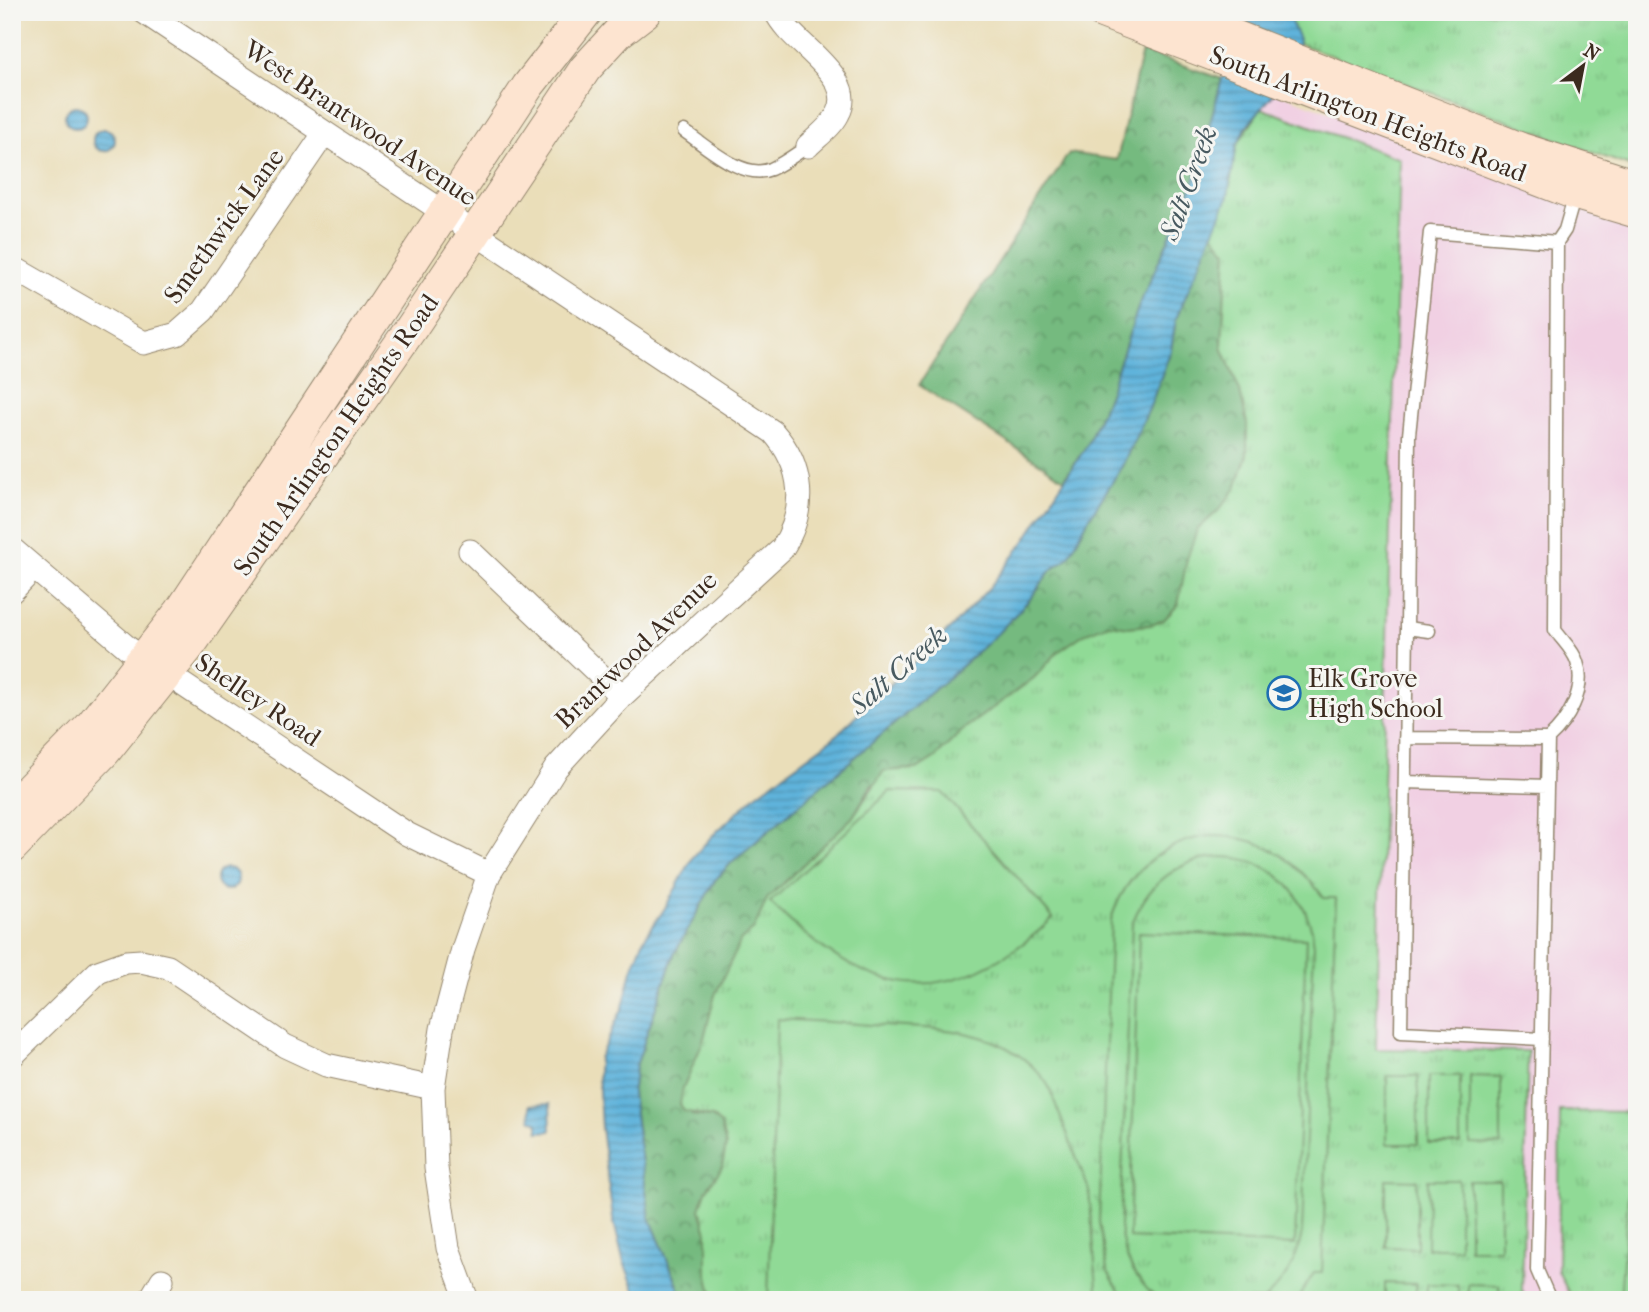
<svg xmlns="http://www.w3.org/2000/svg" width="1649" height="1312" viewBox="0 0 1649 1312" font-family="'IM FELL French Canon',serif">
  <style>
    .built { fill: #f1d0e3 }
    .forest { fill: url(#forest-crowns); stroke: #58724e; stroke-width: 2 }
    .park { fill: url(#park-tufts); stroke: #66825a; stroke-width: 2 }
    .pitch { fill: #90da96; stroke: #66825a; stroke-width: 2 }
    .water { fill: url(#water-rules); stroke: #4d6e7c; stroke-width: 2 }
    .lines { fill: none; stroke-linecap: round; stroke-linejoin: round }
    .lane-casing { stroke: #92846c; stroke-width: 15 }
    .street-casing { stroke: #92846c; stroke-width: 25 }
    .secondary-casing { stroke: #92846c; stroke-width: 34 }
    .lane { stroke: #fff; stroke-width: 12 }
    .street { stroke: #fff; stroke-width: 23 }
    .secondary { stroke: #fde4d0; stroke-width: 32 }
    .labels { text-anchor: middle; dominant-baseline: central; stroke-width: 6; stroke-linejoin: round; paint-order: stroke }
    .street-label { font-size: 26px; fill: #3b2a1e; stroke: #f6f6f2 }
    .poi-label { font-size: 26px; fill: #3b2a1e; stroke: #f6f6f2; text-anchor: start }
    .water-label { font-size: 28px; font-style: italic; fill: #485a60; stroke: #f6f6f2 }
  </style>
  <defs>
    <pattern id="forest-crowns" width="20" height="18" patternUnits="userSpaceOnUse" patternTransform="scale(1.75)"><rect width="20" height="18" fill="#74ba7f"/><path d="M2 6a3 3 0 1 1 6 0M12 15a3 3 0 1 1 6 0" fill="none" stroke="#609767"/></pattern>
    <pattern id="park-tufts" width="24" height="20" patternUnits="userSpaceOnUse" patternTransform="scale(1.75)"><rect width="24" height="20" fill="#90da96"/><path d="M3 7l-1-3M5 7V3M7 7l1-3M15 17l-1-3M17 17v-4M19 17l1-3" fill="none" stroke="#7dbb81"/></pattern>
    <pattern id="water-rules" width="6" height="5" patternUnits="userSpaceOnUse" patternTransform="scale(1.75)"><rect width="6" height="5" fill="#5fb3db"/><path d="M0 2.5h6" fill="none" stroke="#5092b1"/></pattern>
  </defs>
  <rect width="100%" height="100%" fill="#f6f6f2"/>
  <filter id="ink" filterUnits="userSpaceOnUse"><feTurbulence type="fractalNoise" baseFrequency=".0143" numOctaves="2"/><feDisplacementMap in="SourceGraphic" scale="14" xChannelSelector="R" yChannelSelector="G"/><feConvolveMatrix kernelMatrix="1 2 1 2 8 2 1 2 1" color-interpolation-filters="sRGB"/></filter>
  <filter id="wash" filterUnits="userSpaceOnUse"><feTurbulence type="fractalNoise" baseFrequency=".00686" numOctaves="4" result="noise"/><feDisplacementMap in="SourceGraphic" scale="28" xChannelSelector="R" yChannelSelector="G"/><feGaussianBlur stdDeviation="1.57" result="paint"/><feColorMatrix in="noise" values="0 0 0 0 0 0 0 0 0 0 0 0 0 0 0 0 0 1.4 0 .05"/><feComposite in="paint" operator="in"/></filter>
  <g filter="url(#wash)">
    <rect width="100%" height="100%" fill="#eadeb9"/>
    <!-- built -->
    <path class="built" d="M1274,92l363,132v1076h-953l119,-498 144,-123 174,-211 98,-255 29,-89z"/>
    <!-- forest -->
    <path class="forest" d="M1142,51l80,28 -28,103 -56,126 -29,86 -22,51 -23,34 -145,-94 150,-232 48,7z
      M1211,231l16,20 -5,96 18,44 7,32v32l-11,33 -17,22 -22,20 -19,75 -14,15 -13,5 -22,2 -20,-3 -51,28 -24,26 -70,51 -28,28 -19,12 -22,1 -24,16 -19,32 -85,81 -13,30 -13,11 -26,55 -12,47 -20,46 9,27 20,2 9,8 5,21 -4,21 -16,24 -6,18 7,23v41l7,27h-30l-34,-82 -18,-124 4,-28 38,-111 41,-75 18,-19 214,-182 51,-46 32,-34 21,-29 17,-12 20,-38 33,-52 28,-59 22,-59 5,-31z"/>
    <!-- park -->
    <path class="park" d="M1214,12h423v157z
      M1261,108l139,51 -24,890 152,2 -6,240 5,9h-813l-7,-27v-41l-7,-23 6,-18 16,-24 4,-21 -5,-21 -9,-8 -28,-6 -4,-7 3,-16 20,-46 12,-47 26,-55 13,-11 13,-30 85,-81 32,-47 33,-2 19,-12 28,-28 70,-51 24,-26 26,-18 25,-10 20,3 22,-2 13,-5 14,-15 9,-46 10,-29 22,-20 17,-22 11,-33v-32l-7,-32 -18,-44 5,-96 -16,-20 16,-31 10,-55z
      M1560,1111l77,1v188h-65l-14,-29z"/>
    <!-- pitch -->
    <path class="pitch" d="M890,791l52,1 111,126c-104,98 -187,81 -283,-16z
      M1211,836c51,-1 83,22 113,62h12l-14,375h-8l-17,27h-33c22,-20 33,-39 38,-68l12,-286c-10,-106 -145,-122 -182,-22l-12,302c3,31 14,52 38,74h-33l-18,-30 -8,-48 12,-302c13,-45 53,-80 100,-84z
      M1139,932l167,6 -11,307 -166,-7z
      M777,1019c36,2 72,4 107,7 62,3 125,2 164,59l41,105 9,110h-330z
      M1387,1076h31v68h-31z
      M1429,1076h31v68h-31z
      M1470,1076l31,1v68l-31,-1z
      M1630,1170h7v130h-17z
      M1386,1179l31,1v68l-31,-1z
      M1428,1180h31v68h-32z
      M1469,1181h31v68h-31z
      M1385,1283l31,1v16h-31z
      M1427,1284l31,1v15h-32z
      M1468,1284l31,1v15h-31z"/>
    <!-- water -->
    <path class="water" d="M1216,12h75v10l8,17 -2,14 -10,26 -39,45 -11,21 -10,55 -51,119 -5,31 -22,59 -28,59 -33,52 -20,38 -17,12 -21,29 -32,34 -51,46 -214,182 -18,19 -41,74 -38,112 -4,28 18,124 34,82h-45l-16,-40 -10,-42 -12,-90 -3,-56 1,-14 24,-51 9,-37 12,-31 21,-31 28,-51 19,-21 45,-42 76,-56 120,-112 36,-38 35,-46 63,-97 22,-51 29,-86 56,-126 28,-103 8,-21z
      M65 117a11 11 0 1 1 22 0a11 11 0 1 1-22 0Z
      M93 140a11 11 0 1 1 22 0a11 11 0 1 1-22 0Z
      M216 879a11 11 0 1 1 22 0a11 11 0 1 1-22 0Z
      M550,1104l1,27 -13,1v-9l-7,-4 -1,-14z"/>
  </g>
  <g filter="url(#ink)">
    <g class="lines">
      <defs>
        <path id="lane" d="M684,131c21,14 59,50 87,38 13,-6 25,-15 37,-23
          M1407,628l-6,404 141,7
          M1429,631l-22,-3 2,-193 21,-203 127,10
          M1405,738l143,1
          M1405,782l142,4
          M1550,1300l-13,-30 11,-531c19,-17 39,-49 29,-77 -3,-11 -15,-22 -22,-32l2,-388 8,-12 10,-35"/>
        <path id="street" d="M144,12l629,420c31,35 34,78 9,117l-160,147 -66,72 -67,106 -26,75 -21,80 -9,59 3,80 12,80 19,52
          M776,12c14,32 83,64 62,102 -6,12 -20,22 -30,32
          M12,267l132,76 33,-9 26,-23 121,-177
          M12,549l116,99 279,186 82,40
          M470,551l152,145
          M12,591l22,-23
          M12,1056l86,-84 28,-10 15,-1 27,6 117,79 41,19 107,23
          M150,1300l12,-20"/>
        <path id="secondary" d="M1102,12l474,182 61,18
          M1173,12l348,137 116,37
          M12,807l78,-80 91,-116 347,-525 58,-74
          M12,847l93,-96 84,-105 223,-319 173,-258 34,-37 26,-20"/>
      </defs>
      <!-- lane casing -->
      <use href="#lane" class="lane-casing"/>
      <!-- street casing -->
      <use href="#street" class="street-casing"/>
      <!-- secondary casing -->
      <use href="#secondary" class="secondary-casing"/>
      <!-- lane -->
      <use href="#lane" class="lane"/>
      <!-- street -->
      <use href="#street" class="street"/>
      <!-- secondary -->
      <use href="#secondary" class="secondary"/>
    </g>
  </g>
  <!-- icons -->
  <defs>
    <symbol id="school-ring" viewBox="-11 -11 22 22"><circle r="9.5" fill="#f6f6f2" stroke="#1f6fb2" stroke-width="1.5"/><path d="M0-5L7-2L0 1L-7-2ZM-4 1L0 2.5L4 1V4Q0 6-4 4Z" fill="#1f6fb2"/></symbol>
  </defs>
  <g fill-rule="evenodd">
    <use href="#school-ring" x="1265" y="674" width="38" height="38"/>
  </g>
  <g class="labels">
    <!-- street labels -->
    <g class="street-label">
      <text transform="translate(1368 114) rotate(21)">South Arlington Heights Road</text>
      <text transform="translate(360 123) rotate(34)">West Brantwood Avenue</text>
      <text transform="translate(224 226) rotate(-54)">Smethwick Lane</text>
      <text transform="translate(336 435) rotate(-55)">South Arlington Heights Road</text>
      <text transform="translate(636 650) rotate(-44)">Brantwood Avenue</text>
      <text transform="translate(258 700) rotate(34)">Shelley Road</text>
    </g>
    <!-- poi labels -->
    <g class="poi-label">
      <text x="1308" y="678">Elk Grove<tspan x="1308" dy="30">High School</tspan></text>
    </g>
    <!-- water labels -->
    <g class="water-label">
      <text transform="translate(1188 183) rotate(-70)">Salt Creek</text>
      <text transform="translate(898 670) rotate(-41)">Salt Creek</text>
    </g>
  </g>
  <!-- margin -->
  <rect width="1649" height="1312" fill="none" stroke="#f6f6f2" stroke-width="42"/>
  <!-- north arrow -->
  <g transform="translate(1583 66) rotate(32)" stroke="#f6f6f2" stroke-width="5" paint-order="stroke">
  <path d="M0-5L12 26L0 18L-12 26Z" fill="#3b2a1e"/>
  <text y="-10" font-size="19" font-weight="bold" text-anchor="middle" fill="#3b2a1e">N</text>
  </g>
</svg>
